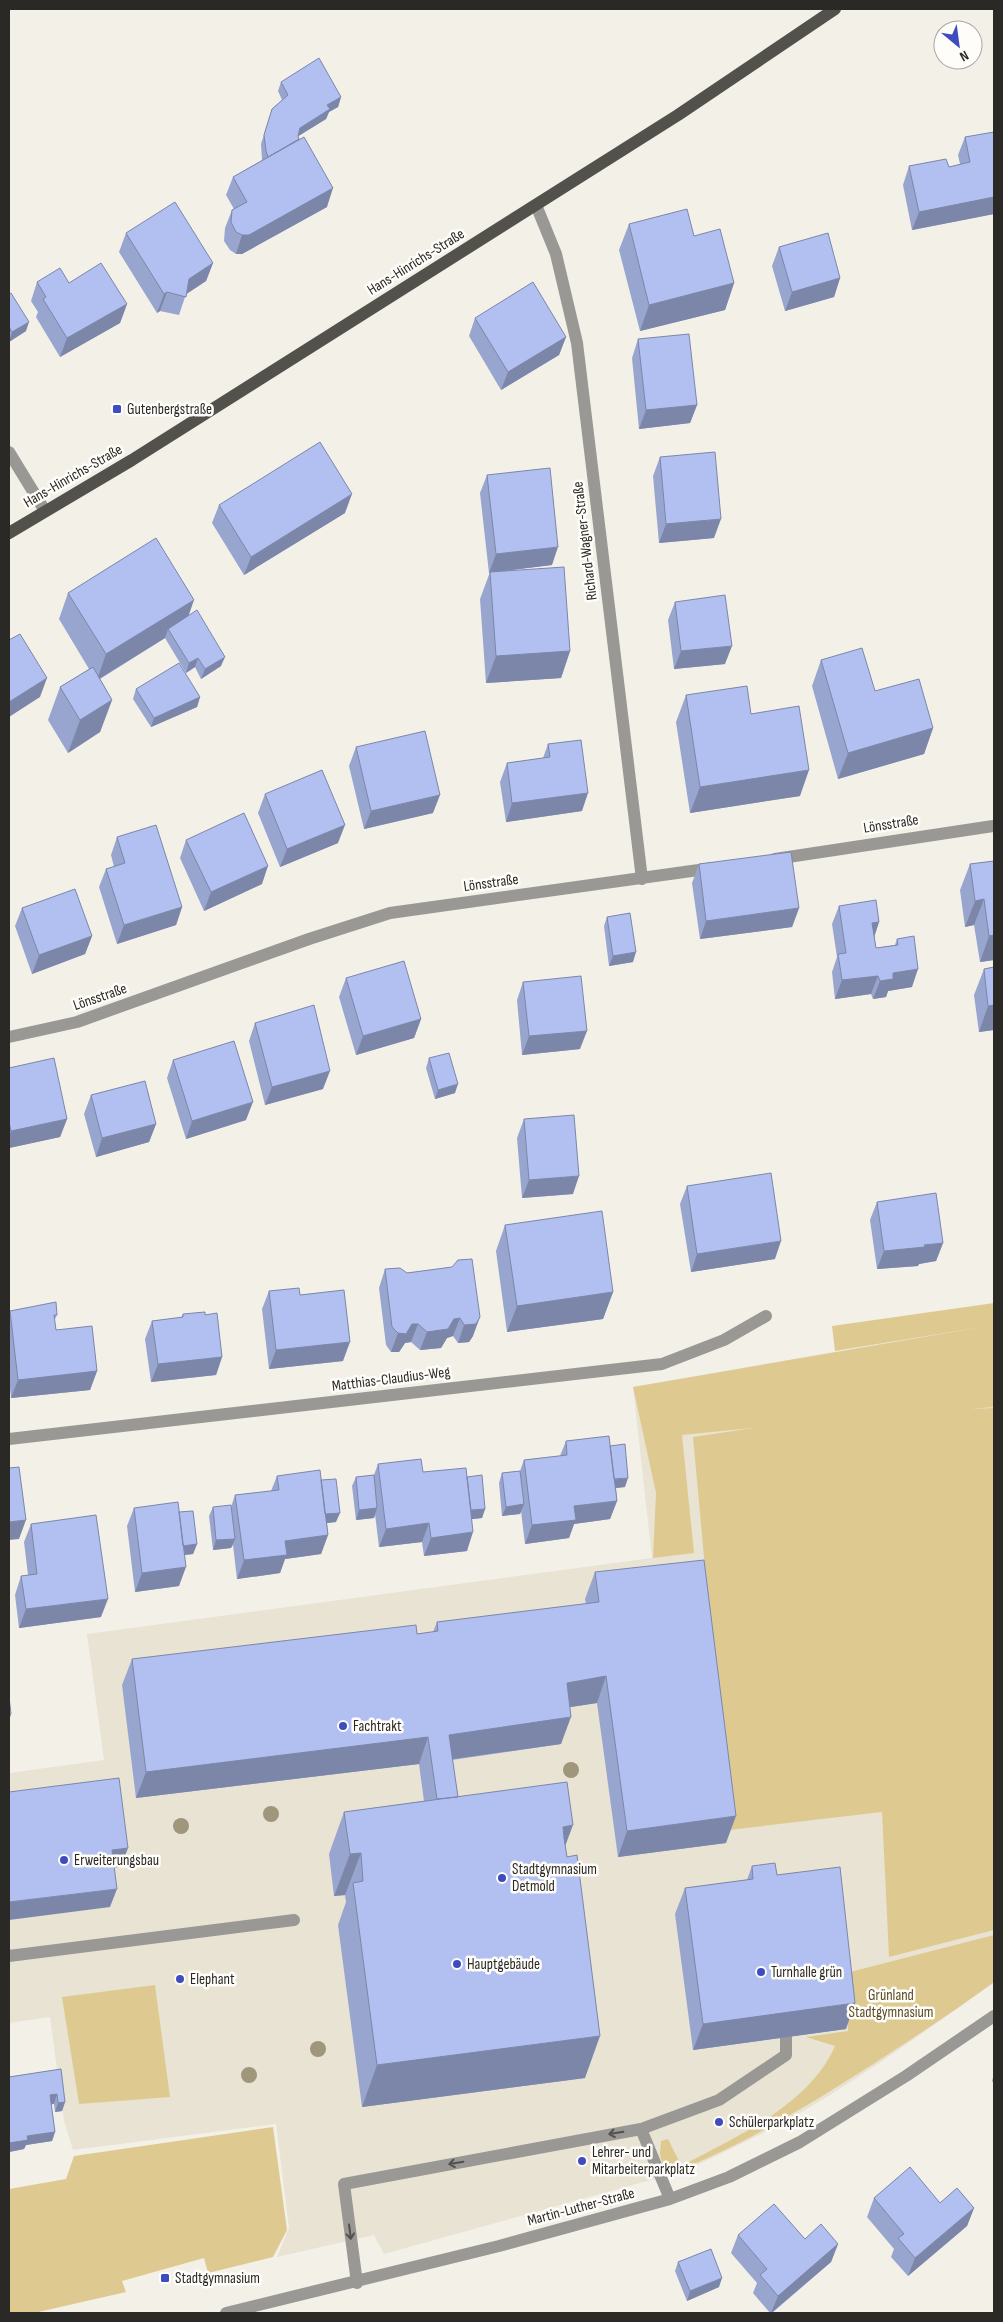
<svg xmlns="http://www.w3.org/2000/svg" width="1003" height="2322" viewBox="0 0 1003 2322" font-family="'Sofia Sans Condensed',sans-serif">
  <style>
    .built { fill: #e9e3d4 }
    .green { fill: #deca91 }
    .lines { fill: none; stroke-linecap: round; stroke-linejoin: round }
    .minor { stroke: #999895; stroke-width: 12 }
    .major { stroke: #53514c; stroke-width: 12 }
    .tree { fill: #9f967c }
    .wall { fill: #98a5cf }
    .shaded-wall { fill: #7c86a9 }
    .building { fill: #b1c0f1; stroke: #7c86a9 }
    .oneway { stroke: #51504d }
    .poi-dot { fill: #3e4cc0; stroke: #fffdfa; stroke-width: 2 }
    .labels { text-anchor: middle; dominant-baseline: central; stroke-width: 5; stroke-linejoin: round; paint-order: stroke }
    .street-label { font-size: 15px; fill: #2a2926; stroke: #fffdfa }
    .poi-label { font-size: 15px; fill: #2a2926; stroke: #fffdfa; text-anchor: start }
    .park-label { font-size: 15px; fill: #5a4c24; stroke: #fffdfa }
  </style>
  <rect width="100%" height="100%" fill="#f3f0e8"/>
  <!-- built -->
  <path class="built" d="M994,1324v659l-113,79 -54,35 -51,30 -89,43 -303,84 -10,-19 -97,22 12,-29 -13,-104 -203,26 -9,-29 -14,-104 -41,6v-250l95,-13 -17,-126 565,-76 -19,-171z"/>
  <!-- green -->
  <path class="green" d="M994,1303v104l-24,2 24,-1v522l-105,27 -7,-145 -153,18 -36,-393 60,-9 -71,7 12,118 -41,5 3,-65 -23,-106 355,-61 -153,25 -3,-25z
    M994,1935v47c-55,40 -112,77 -170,113 -52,31 -102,60 -159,80l-5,-21 1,-13 7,-2 13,26 4,-1c54,-29 124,-59 150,-118l-29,-9 42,-6 -2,-58z
    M155,1985l15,112 -91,7 -17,-107z
    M273,2127l14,103 -14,27 -65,16 -4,-15 -82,23 4,11 -92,21h-25v-124l57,-10 8,-23z"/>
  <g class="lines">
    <!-- minor -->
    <path class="minor" d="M536,205l20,49 21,89 65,536
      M9,452l36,59
      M775,859l218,-33
      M9,1037l68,-15 232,-83 81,-26 323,-45
      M9,1439l653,-75 62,-24 42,-24
      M9,1956l285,-36
      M641,2129l78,-29 67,-45v-19
      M357,2283l-13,-99 297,-55 29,70
      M226,2313l273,-67 171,-47 59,-22 71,-35 106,-66 88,-60"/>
    <!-- major -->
    <path class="major" d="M9,533l123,-73 546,-345 157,-106"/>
  </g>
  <!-- trees -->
  <g class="tree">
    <circle cx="571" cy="1770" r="8"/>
    <circle cx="271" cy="1814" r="8"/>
    <circle cx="181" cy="1826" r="8"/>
    <circle cx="318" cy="2049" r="8"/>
    <circle cx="249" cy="2075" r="8"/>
  </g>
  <!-- wall -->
  <path class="wall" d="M281,82l60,15 -3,10 -9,5 -3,7 -28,17 29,71 -85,47h-6l-6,-4 -6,-9 1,-13 7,-18 2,-1 -8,-14 7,-18 29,-17 -1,-16 8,-25 3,-10 10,-9 -4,-9z
    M994,134v80l-82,16 -9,-45 6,-19 40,1 11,-3 -2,-9 7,-18z
    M629,224l65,12 40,47 -9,27 -85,21 -21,-81z
    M126,233l87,30 -7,18 -20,13 -7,21 -19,-4 -3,2 -38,-61z
    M779,247l61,31 -6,19 -49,14 -13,-45z
    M37,282l32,1 58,21 -7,19 -60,34 -24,-40 2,-5 -7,-11z
    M9,294l17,37 -17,11z
    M475,318l91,19 -7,18 -58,35 -32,-54z
    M638,339l59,66 -7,18 -51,6 -7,-71z
    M660,457l54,81 -55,5 -6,-67z
    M487,475l65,90 -58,7 76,79 -9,27 -75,5 -6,-84 10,-27 -1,1 -9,-80z
    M219,505l126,8 -101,62 -32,-52z
    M68,593l120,23 33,50 -20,13 -6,-12 -9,6 -21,-35 -65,41 12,21 -12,32 -32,21 -20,-33 12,-33 29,-18 -30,-50z
    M675,602l50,62 -51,5 -6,-49z
    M821,660l54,31 58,37 -9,26 -86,25 -26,-93z
    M136,689l64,8 -3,10 -46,20 -18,-28z
    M686,695l65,19 49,82 -110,17 -14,-91z
    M548,744l34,67 -76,11 -6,-40 7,-19 36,-5z
    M356,747l77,66 -69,16 -15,-63z
    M265,794l73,49 -58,24 -22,-54z
    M117,837l65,70 -6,18 -59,19 -18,-57 7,-18 8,-2 -3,-12z
    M186,840l76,44 -58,27 -24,-53z
    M994,861v99l-14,2 -6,-37 -9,2 -5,-37 10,-26z
    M699,864l100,44 -7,19 -92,12 -8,-56z
    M839,906l40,16 -5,14 2,12 19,-3 2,-6 15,48 -24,4 -2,6 -13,2 -2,-5 -36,5 -3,-27 5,-15 -5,-33z
    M22,908l70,28 -7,18 -53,20 -17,-48z
    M607,917l26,45 -24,4 -5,-40z
    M994,967v63l-15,2 -5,-37 10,-26z
    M346,978l75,41 -7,19 -58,17 -17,-58z
    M523,982l57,67 -58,6 -5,-55z
    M255,1023l68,66 -58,16 -16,-64z
    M429,1058l26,35 -20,6 -9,-31z
    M173,1060l73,60 -60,19 -19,-61z
    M9,1068l58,51 -7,18 -51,11z
    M91,1095l65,29 -7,18 -53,15 -12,-43z
    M524,1119l49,75 -51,4 -5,-60z
    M687,1186l88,73 -84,13 -11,-68z
    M877,1202l66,41 -7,18 -17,3 -1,2 -41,3 -7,-49z
    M505,1225l108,67 -10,27 -96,13 -11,-81z
    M452,1267l21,69 -4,6 -11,1 -5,-7 -6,2 -6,10 -21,2 -9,-8 -6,1 -6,9h-8l-5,-7 -7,-57 6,-19 22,4z
    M269,1291l31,4 43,66 -74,8 -7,-60z
    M10,1311l47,4 -3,6 2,9 41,41 -7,19 -79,8 -2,-19v-66z
    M183,1314l39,43 -6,18 -65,7 -6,-43 7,-18 29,-3z
    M566,1441l44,5 15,41 -9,1 1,13 -7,18 -36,5 -5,14 -44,6 -4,-33 -1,3 -18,2 -3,-33 3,-10 18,-2 4,-11 36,-4z
    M378,1464l45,8 44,5 18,32 -3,9 -10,1 -5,32 -43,5 -2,-14 -43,5 -4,-33 -1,4 -18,2 -4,-34 4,-9 18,-2z
    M277,1476l44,4 15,42 -9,1 1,12 -7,19 -36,5 -5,14 -43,6 -4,-34 -2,3 -18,2 -4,-34 4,-9h18l4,-12 36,-4z
    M134,1508l45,4 18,32 -4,10 -9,1 -5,31 -44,6 -8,-66z
    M31,1524l70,93 -82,11 -4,-33 6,-19 7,-1 -4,-33z
    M595,1572l131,271 -108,14 -21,-154 -27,4 -9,37 -109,16 6,37 107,50 20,231 -223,29 -24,-182 8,-23 -1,-7 -11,1 -5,-42 15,-42 80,-11 -5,-37 -283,34 -14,-113 10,-26 285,-25 16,-2 4,-10 149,-18 -1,-5z
    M752,1866l25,9 69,154 -153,21 -18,-136 10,-26 62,-8z
    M61,2069l4,33 -3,9 -7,1 -1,-8h-3l4,28 -3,9 -26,4 -2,4 -15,3v-75z
    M994,2074v10l-2,-3z
    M874,2198l66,5 34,5 -7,18 -59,50 -17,-19 3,-8 -27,-32z
    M738,2235l67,4 33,5 -7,18 -59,51h-2l-17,-20 4,-10 -26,-30z
    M678,2262l41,25 -32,14 -12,-30z"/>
  <!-- shaded-wall -->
  <path class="shaded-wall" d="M341,97l-3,10 -9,5 -3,7 -29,18 3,-9 27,-23z
    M333,188l-6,19 -85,47h-6l6,-19z
    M994,197v17l-82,16 7,-18z
    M213,263l-7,18 -24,16 7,-18z
    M840,278l-6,19 -49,14 7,-19z
    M734,283l-9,27 -85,21 9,-26z
    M167,292l-7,19 -3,2 7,-19z
    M127,304l-7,19 -60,34 7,-19z
    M29,322l-3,9 -17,11 3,-10z
    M566,337l-7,18 -58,35 7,-18z
    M697,405l-7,18 -51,6 7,-19z
    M352,494l-7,19 -101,62 7,-18z
    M721,519l-7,19 -55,5 7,-19z
    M558,547l-6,18 -63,8 7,-19z
    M194,600l-9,26 -17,3 -3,9 -68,42 9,-26z
    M732,646l-7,18 -51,5 7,-18z
    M570,651l-9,27 -75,5 10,-27z
    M225,657l-4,9 -20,13 4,-10z
    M198,658l-3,9 -9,6 3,-10z
    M47,678l-7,19 -31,20v-15z
    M200,697l-3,10 -46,20 3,-9z
    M112,700l-12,32 -32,21 12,-33z
    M933,728l-9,26 -86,25 10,-26z
    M809,770l-9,26 -110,17 10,-26z
    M588,793l-6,18 -76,11 6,-19z
    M440,795l-7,18 -69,16 7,-18z
    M345,825l-7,18 -58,24 7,-18z
    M268,866l-6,18 -58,27 7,-19z
    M984,899l-10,26 -9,2 10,-26z
    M182,907l-6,18 -59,19 7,-19z
    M799,908l-7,19 -92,12 6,-18z
    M879,922l-6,19 -1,-18z
    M994,935v25l-14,2 9,-26z
    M92,936l-7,18 -53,20 7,-19z
    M636,952l-3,10 -24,4 4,-10z
    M918,969l-6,18 -24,4 -2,6 -13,2 7,-18 13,-8z
    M878,976l-7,18 -36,5 7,-19z
    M994,1005v25l-15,2 9,-26z
    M421,1019l-7,19 -58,17 7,-19z
    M587,1031l-7,18 -58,6 7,-19z
    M330,1071l-7,18 -58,16 7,-18z
    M458,1084l-3,9 -20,6 3,-9z
    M253,1102l-7,18 -60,19 6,-18z
    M67,1119l-7,18 -51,11v-12l2,-5z
    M156,1124l-7,18 -53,15 6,-19z
    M579,1176l-6,18 -51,4 7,-18z
    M781,1241l-6,18 -84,13 6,-18z
    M943,1243l-7,18 -17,3 -1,2 -41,3 7,-18z
    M613,1292l-10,27 -96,13 10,-26z
    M480,1317l-7,19 -4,6 -11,1 6,-18z
    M460,1318l-7,18 -6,2 -6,10 -21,2 7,-18 27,-13z
    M412,1324h6l-7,18 -6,1 -6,9h-8l7,-19z
    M350,1342l-7,19 -74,8 7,-19z
    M222,1357l-6,18 -65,7 7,-18z
    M97,1371l-7,19 -79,8 7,-18z
    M628,1478l-3,9 -18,2 3,-9z
    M617,1501l-7,18 -36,5 -5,14 -44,6 7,-19 42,-19z
    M524,1504l-4,10 -18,2 4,-9z
    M377,1508l-3,10 -18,2 3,-10z
    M485,1509l-3,9 -18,2 3,-9z
    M340,1513l-4,9 -18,2 4,-10z
    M26,1520l-7,19 -10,1v-18z
    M429,1523l-7,19 -43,5 7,-18z
    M473,1532l-6,19 -43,5 7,-18z
    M328,1535l-7,19 -36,5 -5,14 -43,6 7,-19 41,-19z
    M235,1539l-4,9 -18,2 3,-10z
    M197,1544l-4,10 -18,2 4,-10z
    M186,1567l-7,19 -44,6 7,-19z
    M108,1599l-7,18 -82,11 7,-19z
    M606,1676l-9,27 -39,6 9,-26z
    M9,1714h2l-2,7z
    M571,1717l-10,27 -122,17 10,-26z
    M428,1737l-9,27 -283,34 10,-26z
    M736,1816l-10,27 -108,14 9,-26z
    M573,1825l-16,43 6,-41z
    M128,1848l-7,19 -16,1 7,-18z
    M361,1853l-16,42 -11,1 16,-42z
    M117,1889l-7,18 -101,13v-18z
    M855,2003l-9,26 -153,21 10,-26z
    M600,2036l-15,42 -223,29 15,-42z
    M57,2094l-3,10 -7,1 3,-10z
    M65,2102l-3,9 -7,1 3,-9z
    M55,2132l-3,9 -26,4 -2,4 -15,3v-9l18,-7z
    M974,2208l-7,18 -59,50 7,-18z
    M838,2244l-7,18 -60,51 7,-17z
    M722,2278l-3,9 -32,14 3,-10z"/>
  <!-- building -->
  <path class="building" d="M319,58l22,39 -14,8 3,4 -30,19 -2,8 1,3 -31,18 -2,-6 -2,-16 8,-26 16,-14 -7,-13z
    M994,132v65l-75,15 -10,-46 37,-7 3,8 21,-5 -5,-25z
    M304,137l29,51 -84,47h-7l-6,-3 -5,-10 1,-12 15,-8 -14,-25z
    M175,202l38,61 -24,16 -3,18 -19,-5 -3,2 -38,-61z
    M687,209l7,27 26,-7 14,54 -85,22 -20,-81z
    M828,233l12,45 -48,14 -13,-45z
    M101,263l26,41 -60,34 -24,-39 3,-2 -9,-15 23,-14 9,15z
    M533,282l33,55 -58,35 -33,-54z
    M11,293l18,29 -17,10 -3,-5v-33z
    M689,334l8,71 -51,5 -8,-71z
    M320,442l32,52 -101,63 -32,-52z
    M715,452l6,67 -55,5 -6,-67z
    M550,468l8,79 -62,7 -9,-79z
    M156,538l38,62 -88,54 -38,-61z
    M564,567l6,84 -74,5 -6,-84z
    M725,595l7,51 -51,5 -6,-49z
    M197,610l28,47 -20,12 -7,-11 -9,5 -21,-34z
    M20,634l27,44 -38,24v-62z
    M862,648l13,43 44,-12 14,49 -85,25 -27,-93z
    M179,663l21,34 -46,21 -18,-29z
    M93,667l19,33 -32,20 -20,-33z
    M747,686l4,28 48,-8 10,64 -109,17 -14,-92z
    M425,731l15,64 -69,16 -15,-64z
    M581,740l7,53 -76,10 -5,-40 43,-6 -2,-13z
    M322,770l23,55 -58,24 -22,-55z
    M244,813l24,53 -57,26 -25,-52z
    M156,825l26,82 -58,18 -18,-56 19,-6 -8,-26z
    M791,852l8,56 -93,13 -7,-57z
    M994,861v74l-5,1 -5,-37 -9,2 -5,-37z
    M75,889l17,47 -53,19 -17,-47z
    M876,900l3,22 -7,1 4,25 22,-3 -1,-6 17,-3 4,33 -25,4v6l-13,2 -2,-5 -36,4 -4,-26 8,-1 -7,-47z
    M630,913l6,39 -23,4 -6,-39z
    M404,961l17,58 -58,17 -17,-58z
    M994,967v38l-6,1 -4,-37z
    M581,976l6,55 -58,5 -6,-54z
    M314,1005l16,66 -58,16 -17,-64z
    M234,1041l19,61 -61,19 -19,-61z
    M449,1053l9,31 -20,6 -9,-32z
    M54,1058l13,61 -56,12 -2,-9v-54z
    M145,1081l11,43 -54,14 -11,-43z
    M574,1115l5,61 -50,4 -5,-61z
    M771,1173l10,68 -84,13 -10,-68z
    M936,1193l7,50 -19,2 1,2 -41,4 -7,-49z
    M602,1211l11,81 -96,14 -12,-81z
    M472,1259l8,58 -4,7 -12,1 -4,-7 -6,1 -6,10 -21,3 -9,-8h-6l-6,10 -8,-1 -6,-6 -7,-58 15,-1 7,5 45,-6 6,-7z
    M299,1288l1,7 44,-5 6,52 -74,8 -7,-59z
    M56,1302l1,13h-3l2,15 36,-4 5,45 -79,9 -8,-69z
    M205,1312v3l12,-2 5,44 -64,7 -6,-43 31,-4v-3z
    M609,1436l8,65 -43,5 2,14 -44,5 -8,-65 43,-5 -1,-14z
    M625,1444l3,34 -14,1 -4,-33z
    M421,1459l2,13 43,-4 7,64 -42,6 -2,-15 -43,6 -8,-65z
    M19,1467l7,53 -17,2v-54z
    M320,1470l8,65 -43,6 2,14 -43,5 -9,-65 44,-5 -2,-14z
    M520,1471l4,33 -18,3 -4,-34z
    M374,1475l3,33 -18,2 -3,-33z
    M482,1475l3,34 -14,1 -4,-33z
    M336,1479l4,34 -15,1 -4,-34z
    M178,1502l8,65 -44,6 -8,-65z
    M231,1505l4,34 -19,1 -3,-33z
    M193,1511l4,33 -14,2 -4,-34z
    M96,1515l12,84 -82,10 -5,-33 16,-2 -6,-50z
    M704,1560l32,256 -109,15 -21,-155 -39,7 4,34 -122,18 9,62 -21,2 -9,-62 -282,35 -14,-113 284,-34 1,9 21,-3 -1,-9 162,-20 -4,-30z
    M9,1697l2,17h-2z
    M119,1778l9,70 -16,2 5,39 -108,13v-110z
    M567,1782l6,43 -10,2 1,11 3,19 10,-2 23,181 -223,29 -24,-182 10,-2 -2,-28 -11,1 -6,-42z
    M775,1863l2,12 63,-8 15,136 -152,21 -18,-136 68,-9 -1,-13z
    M61,2069l4,33 -7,1 -1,-9 -7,1 5,37 -28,4 1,4 -19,3v-66z
    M910,2167l30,36 17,-15 17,20 -59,50 -17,-20 6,-4 -30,-36z
    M774,2204l31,35 16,-15 17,20 -60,52 -18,-21 7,-6 -29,-34z
    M711,2249l11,29 -32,13 -12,-29z"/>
  <!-- one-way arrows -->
  <defs><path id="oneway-shaft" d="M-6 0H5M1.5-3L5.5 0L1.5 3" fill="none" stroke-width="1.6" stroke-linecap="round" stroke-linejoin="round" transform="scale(1.25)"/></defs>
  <g class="oneway">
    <use href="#oneway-shaft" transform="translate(616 2133) rotate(170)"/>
    <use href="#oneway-shaft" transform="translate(456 2163) rotate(170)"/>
    <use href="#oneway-shaft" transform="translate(350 2232) rotate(83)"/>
  </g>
  <!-- markers -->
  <g class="poi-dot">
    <rect x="112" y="404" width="10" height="10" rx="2.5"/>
    <circle cx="343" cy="1726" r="5"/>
    <circle cx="64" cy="1860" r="5"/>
    <circle cx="502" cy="1878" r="5"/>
    <circle cx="457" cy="1964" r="5"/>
    <circle cx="761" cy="1972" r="5"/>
    <circle cx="180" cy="1979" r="5"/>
    <circle cx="719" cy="2122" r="5"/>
    <circle cx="582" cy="2161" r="5"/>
    <rect x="160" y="2273" width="10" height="10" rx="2.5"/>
  </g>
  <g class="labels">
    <!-- street labels -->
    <g class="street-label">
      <text transform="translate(416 262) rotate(-32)">Hans-Hinrichs-Straße</text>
      <text transform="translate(73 476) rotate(-30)">Hans-Hinrichs-Straße</text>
      <text transform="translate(585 541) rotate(-97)">Richard-Wagner-Straße</text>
      <text transform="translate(891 824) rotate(-9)">Lönsstraße</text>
      <text transform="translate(491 883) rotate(-8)">Lönsstraße</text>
      <text transform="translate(100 997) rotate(-19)">Lönsstraße</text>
      <text transform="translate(391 1379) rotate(-7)">Matthias-Claudius-Weg</text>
      <text transform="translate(581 2207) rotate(-15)">Martin-Luther-Straße</text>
    </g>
    <!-- poi labels -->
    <g class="poi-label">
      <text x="127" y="409">Gutenbergstraße</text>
      <text x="353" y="1726">Fachtrakt</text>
      <text x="74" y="1860">Erweiterungsbau</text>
      <text x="512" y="1869">Stadtgymnasium<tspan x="512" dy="17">Detmold</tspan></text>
      <text x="467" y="1964">Hauptgebäude</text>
      <text x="771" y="1972">Turnhalle grün</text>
      <text x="190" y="1979">Elephant</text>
      <text x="729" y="2122">Schülerparkplatz</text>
      <text x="592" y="2152">Lehrer- und<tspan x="592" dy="17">Mitarbeiterparkplatz</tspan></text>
      <text x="175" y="2278">Stadtgymnasium</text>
    </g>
    <!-- park labels -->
    <g class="park-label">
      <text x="891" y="1995">Grünland<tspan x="891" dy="17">Stadtgymnasium</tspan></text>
    </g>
  </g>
  <!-- border -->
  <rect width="1003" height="2322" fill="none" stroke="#2a2926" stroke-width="20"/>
  <!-- north arrow -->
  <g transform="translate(958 45) rotate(151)"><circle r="24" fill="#fffdfa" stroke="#aaa8a5"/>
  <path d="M0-4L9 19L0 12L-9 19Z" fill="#3e4cc0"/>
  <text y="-8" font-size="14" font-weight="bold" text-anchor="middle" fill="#2a2926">N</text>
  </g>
</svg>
